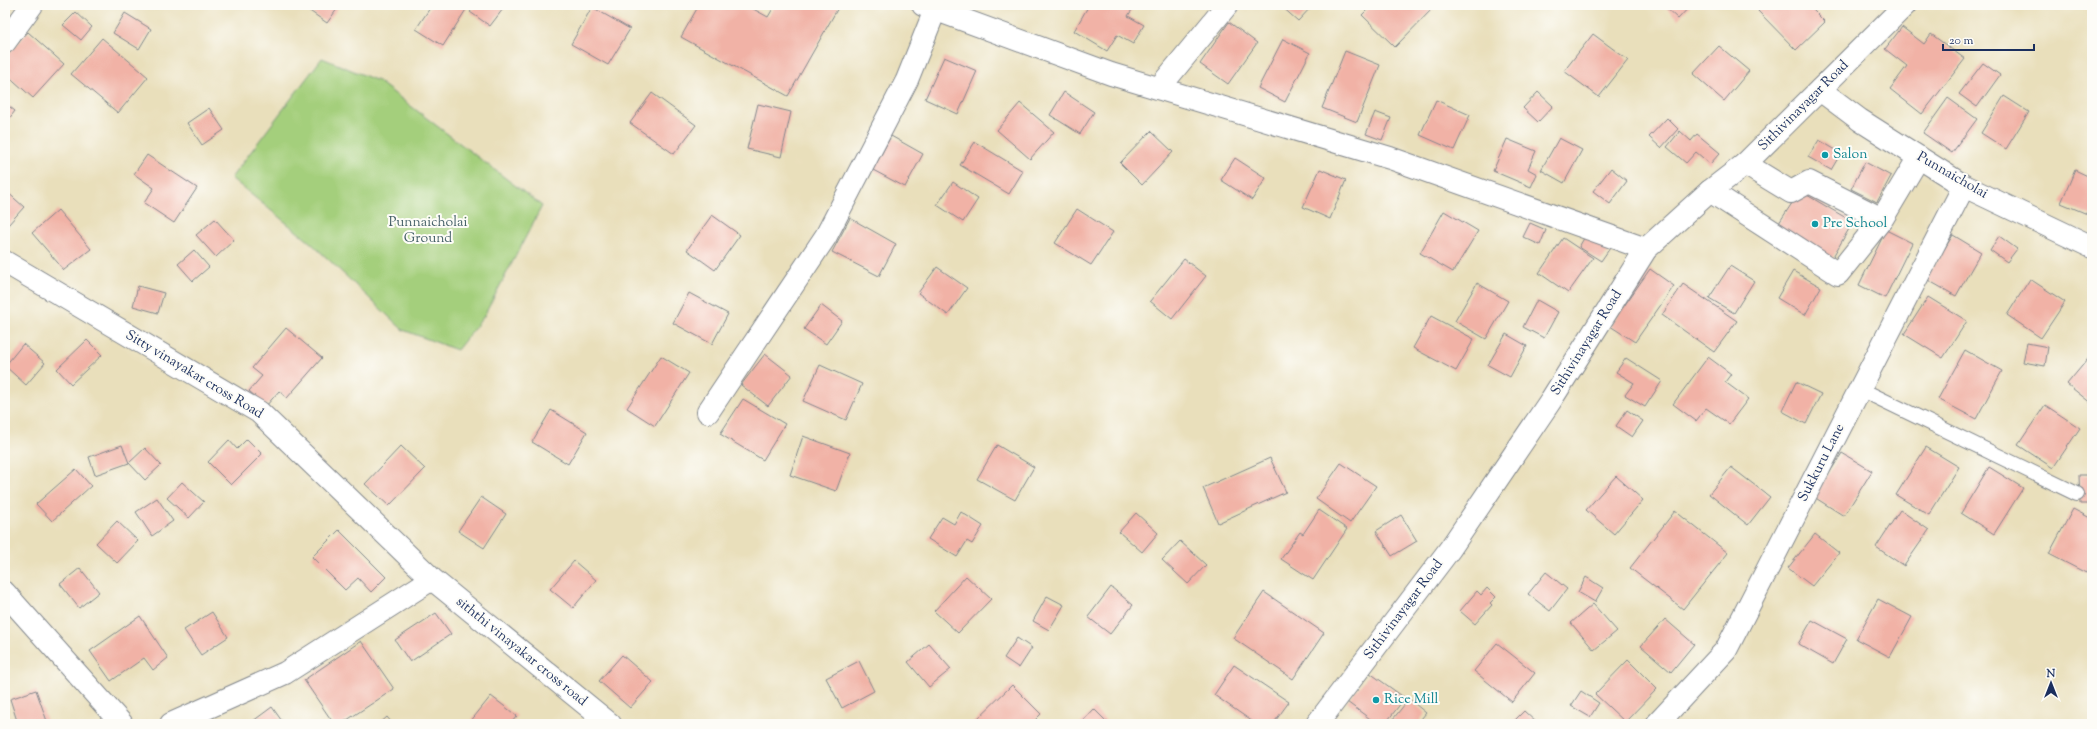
<svg xmlns="http://www.w3.org/2000/svg" width="2097" height="729" viewBox="0 0 2097 729" font-family="'Sorts Mill Goudy',serif">
  <style>
    .green { fill: #a4cf7b; stroke: #607f6c }
    .building { fill: #f1b2a6 }
    .lines { fill: none; stroke-linecap: round; stroke-linejoin: round }
    .service-casing { stroke: #82878c; stroke-width: 16 }
    .minor-casing { stroke: #82878c; stroke-width: 24 }
    .tertiary-casing { stroke: #82878c; stroke-width: 24 }
    .service { stroke: #fff; stroke-width: 14 }
    .minor { stroke: #fff; stroke-width: 22 }
    .tertiary { stroke: #fff; stroke-width: 22 }
    .culture-dot { fill: #0f9aa8; stroke: #fdfcf7; stroke-width: 1.5 }
    .labels { text-anchor: middle; dominant-baseline: central; stroke-width: 4; stroke-linejoin: round; paint-order: stroke }
    .street-label { font-size: 14px; fill: #1b2f5e; stroke: #fdfcf7 }
    .culture-label { font-size: 14px; fill: #0d838f; stroke: #fdfcf7; text-anchor: start }
    .park-label { font-size: 14px; fill: #445f67; stroke: #fdfcf7 }
  </style>
  <rect width="100%" height="100%" fill="#fdfcf7"/>
  <filter id="ink" filterUnits="userSpaceOnUse"><feTurbulence type="fractalNoise" baseFrequency=".025" numOctaves="2"/><feDisplacementMap in="SourceGraphic" scale="8" xChannelSelector="R" yChannelSelector="G"/><feConvolveMatrix kernelMatrix="1 2 1 2 8 2 1 2 1" color-interpolation-filters="sRGB"/></filter>
  <filter id="wash" filterUnits="userSpaceOnUse"><feTurbulence type="fractalNoise" baseFrequency=".012" numOctaves="4" result="noise"/><feDisplacementMap in="SourceGraphic" scale="16" xChannelSelector="R" yChannelSelector="G"/><feGaussianBlur stdDeviation="0.9" result="paint"/><feColorMatrix in="noise" values="0 0 0 0 0 0 0 0 0 0 0 0 0 0 0 0 0 1.4 0 .05"/><feComposite in="paint" operator="in"/></filter>
  <g filter="url(#wash)">
    <rect width="100%" height="100%" fill="#e9dfbb"/>
    <!-- green -->
    <path class="green" d="M322,58l56,23 164,125 -58,110 -27,34 -54,-20 -92,-87 -80,-65z"/>
    <g id="blocks">
      <!-- building -->
      <path class="building" d="M301,5h39l-13,18z
        M432,5h30l5,3 -24,38 -27,-17z
        M476,5h30l-16,21 -20,-14z
        M699,5h47l22,12 7,-12 64,1 -51,90 -107,-59z
        M1089,5h46l-7,11 16,9 -11,19 -16,-9 -10,16 -33,-20z
        M1280,5h33l-15,16z
        M1372,5h64l-41,42 -33,-32z
        M1663,5h28l-13,14z
        M1764,5h44l17,17 -29,28 -38,-39z
        M592,7l38,22 -22,36 -37,-21z
        M76,12l16,15 -11,13 -18,-15z
        M125,13l26,16 -12,20 -26,-16z
        M1229,22l28,21 -29,41 -28,-20z
        M1902,27l22,17 7,-10 34,25 -43,55 -32,-25 17,-23 -22,-17z
        M28,32l36,32 -31,34 -28,-25v-15z
        M1593,34l35,26 -29,37 -35,-26z
        M102,38l46,39 -30,36 -47,-39z
        M1283,39l27,14 -25,49 -27,-14z
        M1719,46l30,25 -25,30 -31,-27z
        M1345,51l35,14 -23,57 -35,-14z
        M944,57l33,14 -19,43 -33,-15z
        M1983,63l17,12 -23,32 -18,-13z
        M1064,92l30,20 -14,22 -30,-19z
        M1538,92l15,14 -15,16 -15,-14z
        M652,93l44,32 -22,29 -44,-31z
        M2004,96l25,16 -23,37 -25,-16z
        M1948,98l29,21 -25,34 -29,-20z
        M1436,100l34,15 -16,35 -34,-15z
        M5,103l10,8 -10,13z
        M1020,103l34,29 -24,27 -33,-29z
        M758,104l33,8 -10,45 -34,-8z
        M209,108l15,22 -22,15 -15,-22z
        M1375,112l16,6 -9,22 -16,-6z
        M1667,118l11,11 -17,19 -12,-11z
        M1151,131l22,21 -31,33 -22,-22z
        M1680,131l11,10 6,-7 23,19 -10,11 -14,-12 -10,11 -19,-16z
        M891,136l32,18 -18,33 -32,-17z
        M1559,138l23,12 -18,33 -23,-13z
        M1507,139l29,12 -8,18 9,5 -6,13 -38,-16z
        M1819,140l22,13 -10,17 -23,-13z
        M975,142l48,29 -14,23 -49,-29z
        M147,155l50,33 -23,35 -30,-20 10,-15 -20,-14z
        M1235,158l31,20 -14,22 -31,-20z
        M1865,162l26,14 -14,26 -26,-13z
        M1611,168l16,13 -17,23 -17,-13z
        M1320,169l26,11 -16,39 -27,-12z
        M2075,170l17,8v38l-31,-13z
        M953,182l25,17 -15,23 -26,-17z
        M5,190l19,17 -16,18 -3,-3z
        M1800,191l53,31 -22,38 -54,-34z
        M1077,209l36,23 -22,33 -36,-22z
        M58,210l33,39 -27,21 -32,-37z
        M1444,211l34,20 -25,41 -33,-19z
        M712,215l28,20 -25,35 -28,-20z
        M850,218l46,26 -17,32 -47,-24z
        M215,219l19,21 -18,17 -20,-22z
        M1530,223l16,7 -6,15 -17,-8z
        M1886,230l26,13 -27,55 -26,-13z
        M1587,233l23,15 -9,13 -22,-14z
        M1953,235l28,17 -25,44 -30,-17z
        M1999,236l18,13 -10,13 -17,-12z
        M1563,238l30,20 -25,35 -29,-20z
        M194,250l15,17 -16,14 -15,-17z
        M1184,259l22,17 -34,43 -22,-18z
        M1730,266l24,15 -20,32 -25,-15z
        M937,267l30,21 -19,27 -30,-22z
        M1650,269l24,17 -39,56 -25,-16z
        M1793,271l28,16 -16,28 -28,-17z
        M2030,279l35,23 -24,36 -34,-23z
        M1477,283l31,18 -22,38 -31,-18z
        M1683,284l54,37 -23,31 -52,-37z
        M138,286l26,7 -6,20 -25,-7z
        M689,293l39,21 -16,30 -39,-21z
        M1928,297l39,24 -24,37 -39,-24z
        M1537,300l21,12 -14,26 -21,-11z
        M821,305l21,16 -16,23 -22,-15z
        M1431,316l43,23 -18,32 -43,-23z
        M286,328l36,30 -35,40 -8,-7 -13,15 -17,-15 13,-15 -10,-8z
        M1506,334l21,12 -17,31 -22,-12z
        M87,340l15,15 -31,29 -14,-15z
        M2027,343l21,4 -3,19 -22,-4z
        M23,344l22,19 -19,22 -21,-19z
        M1965,350l37,21 -26,48 -38,-20z
        M765,354l27,21 -24,31 -27,-21z
        M2092,354v50l-25,-20z
        M661,356l28,17 -34,53 -28,-18z
        M1708,357l23,17 -6,8 23,17 -19,25 -23,-16 -10,13 -23,-17z
        M1626,358l36,23 -17,26 -20,-12 9,-12 -18,-11z
        M820,365l42,19 -16,36 -43,-19z
        M1796,382l25,12 -15,30 -24,-13z
        M743,399l42,25 -22,36 -43,-26z
        M2045,405l35,23 -27,40 -35,-23z
        M551,410l36,22 -19,32 -36,-22z
        M1627,410l16,11 -11,16 -16,-11z
        M803,436l47,17 -14,38 -46,-16z
        M247,439l15,15 -31,31 -23,-23 21,-22 8,9z
        M122,445l7,18 16,-15 16,17 -16,15 -16,-17 -34,12 -6,-18z
        M997,445l37,22 -19,33 -38,-21z
        M401,446l24,23 -36,37 -24,-22z
        M1926,447l33,20 -30,48 -33,-20z
        M1842,453l30,18 -28,45 -30,-19z
        M1270,458l16,34 -68,31 -15,-35z
        M1341,463l35,23 -26,37 -34,-24z
        M1731,467l39,30 -22,28 -39,-31z
        M1989,467l34,21 -29,46 -33,-21z
        M76,469l15,17 -39,35 -16,-17z
        M2079,475h13v29h-12z
        M1616,476l27,24 -29,34 -28,-24z
        M182,482l22,20 -15,16 -22,-20z
        M481,497l25,17 -22,34 -26,-17z
        M157,498l16,23 -21,15 -16,-24z
        M2073,509l19,10v42l-6,12 -37,-19z
        M1319,510l28,19 -34,51 -32,-21 19,-27 3,2z
        M1900,510l29,20 -25,36 -28,-19z
        M1675,511l53,42 -45,56 -53,-41z
        M961,512l22,14 -11,18 -5,-3 -10,16 -29,-18 14,-22 12,7z
        M1136,513l22,20 -16,19 -23,-20z
        M1401,515l16,26 -25,15 -16,-25z
        M117,521l21,20 -21,22 -21,-20z
        M339,530l47,47 -15,15 -13,-14 -13,12 -33,-33z
        M1815,534l24,19 -27,33 -24,-18z
        M1180,541l26,24 -18,19 -26,-24z
        M574,561l22,19 -23,28 -23,-19z
        M80,568l19,24 -20,16 -19,-24z
        M1546,572l21,17 -17,22 -22,-17z
        M966,576l25,23 -33,34 -24,-22z
        M1586,577l17,11 -8,14 -17,-10z
        M1111,587l22,18 -23,29 -22,-17z
        M1487,588l9,9 -6,6 2,2 -17,19 -15,-13 17,-20 4,4z
        M1264,592l60,41 -31,46 -60,-41z
        M1047,596l17,9 -15,25 -16,-9z
        M1878,599l34,18 -22,40 -34,-18z
        M1593,604l24,27 -23,19 -23,-27z
        M212,612l16,25 -27,18 -17,-25z
        M436,613l15,21 -41,28 -15,-22z
        M140,616l28,42 -15,12 -9,-12 -33,23 -21,-30z
        M1665,619l29,25 -23,28 -30,-26z
        M1812,620l35,19 -14,25 -35,-20z
        M1017,638l15,10 -13,20 -15,-10z
        M361,641l33,48 -53,35h-7l-30,-44z
        M1497,643l38,30 -23,29 -38,-31z
        M929,644l22,25 -22,18 -21,-25z
        M622,655l31,27 -23,26 -31,-27z
        M1628,660l29,29 -32,33 -30,-28z
        M859,661l15,30 -32,17 -16,-30z
        M1234,665l55,37 -16,22h-17l-42,-29z
        M1370,673l35,25 -20,26h-8l-30,-22z
        M1012,685l29,29 -10,10h-59z
        M36,690l12,34h-30l-8,-25z
        M1581,691l18,12 -9,14 -19,-11z
        M491,696l26,20 -7,8h-38l-2,-2z
        M1409,699l17,14 -9,11h-28z
        M272,707l12,17h-35z
        M1094,709l15,15h-29z
        M1524,711l14,13h-27z
        M387,717l6,7h-14z"/>
    </g>
  </g>
  <g filter="url(#ink)">
    <use href="#blocks" fill-opacity="0" stroke="#82878c" stroke-width="1"/>
    <g class="lines">
      <defs>
        <path id="service" d="M1860,389l217,105"/>
        <path id="minor" d="M923,5l188,69 279,84 256,91
          M5,42l27,-37
          M1159,88l68,-83
          M1820,90l40,30 104,66 128,61
          M1745,164l46,28 18,-10 73,37
          M1710,191l128,83 44,-55 37,-62
          M5,262l254,150 173,167 178,145
          M708,412l118,-176 81,-156 28,-70
          M5,593l117,131
          M171,724l114,-51 147,-94
          M1657,724l69,-74 238,-464"/>
        <path id="tertiary" d="M1317,724l133,-175 101,-149 95,-151 64,-58 35,-27 160,-159"/>
      </defs>
      <!-- service casing -->
      <use href="#service" class="service-casing"/>
      <!-- minor casing -->
      <use href="#minor" class="minor-casing"/>
      <!-- tertiary casing -->
      <use href="#tertiary" class="tertiary-casing"/>
      <!-- service -->
      <use href="#service" class="service"/>
      <!-- minor -->
      <use href="#minor" class="minor"/>
      <!-- tertiary -->
      <use href="#tertiary" class="tertiary"/>
    </g>
  </g>
  <!-- markers -->
  <g class="culture-dot">
    <circle cx="1825" cy="155" r="4"/>
    <circle cx="1815" cy="224" r="4"/>
    <circle cx="1376" cy="700" r="4"/>
  </g>
  <g class="labels">
    <!-- street labels -->
    <g class="street-label">
      <text transform="translate(1804 106) rotate(-45)">Sithivinayagar Road</text>
      <text transform="translate(1952 176) rotate(30)">Punnaicholai</text>
      <text transform="translate(1587 343) rotate(-58)">Sithivinayagar Road</text>
      <text transform="translate(194 375) rotate(31)">Sitty vinayakar cross Road</text>
      <text transform="translate(1822 463) rotate(-63)">Sukkuru Lane</text>
      <text transform="translate(1404 610) rotate(-53)">Sithivinayagar Road</text>
      <text transform="translate(521 652) rotate(39)">siththi vinayakar cross road</text>
    </g>
    <!-- culture labels -->
    <g class="culture-label">
      <text x="1833" y="155">Salon</text>
      <text x="1823" y="224">Pre School</text>
      <text x="1384" y="700">Rice Mill</text>
    </g>
    <!-- park labels -->
    <g class="park-label">
      <text x="428" y="223">Punnaicholai<tspan x="428" dy="16">Ground</tspan></text>
    </g>
  </g>
  <!-- margin -->
  <rect width="2097" height="729" fill="none" stroke="#fdfcf7" stroke-width="20"/>
  <!-- north arrow -->
  <g transform="translate(2051 683)" stroke="#fdfcf7" stroke-width="3" paint-order="stroke">
  <path d="M0-3L7 15L0 10L-7 15Z" fill="#1b2f5e"/>
  <text y="-6" font-size="11" font-weight="bold" text-anchor="middle" fill="#1b2f5e">N</text>
  </g>
  <!-- scale -->
  <path d="M1943 44v6h91v-6" fill="none" stroke="#1b2f5e" stroke-width="2"/>
  <text x="1949" y="44" font-size="12" fill="#1b2f5e" stroke="#fdfcf7" stroke-width="3" paint-order="stroke">20 m</text>
</svg>
